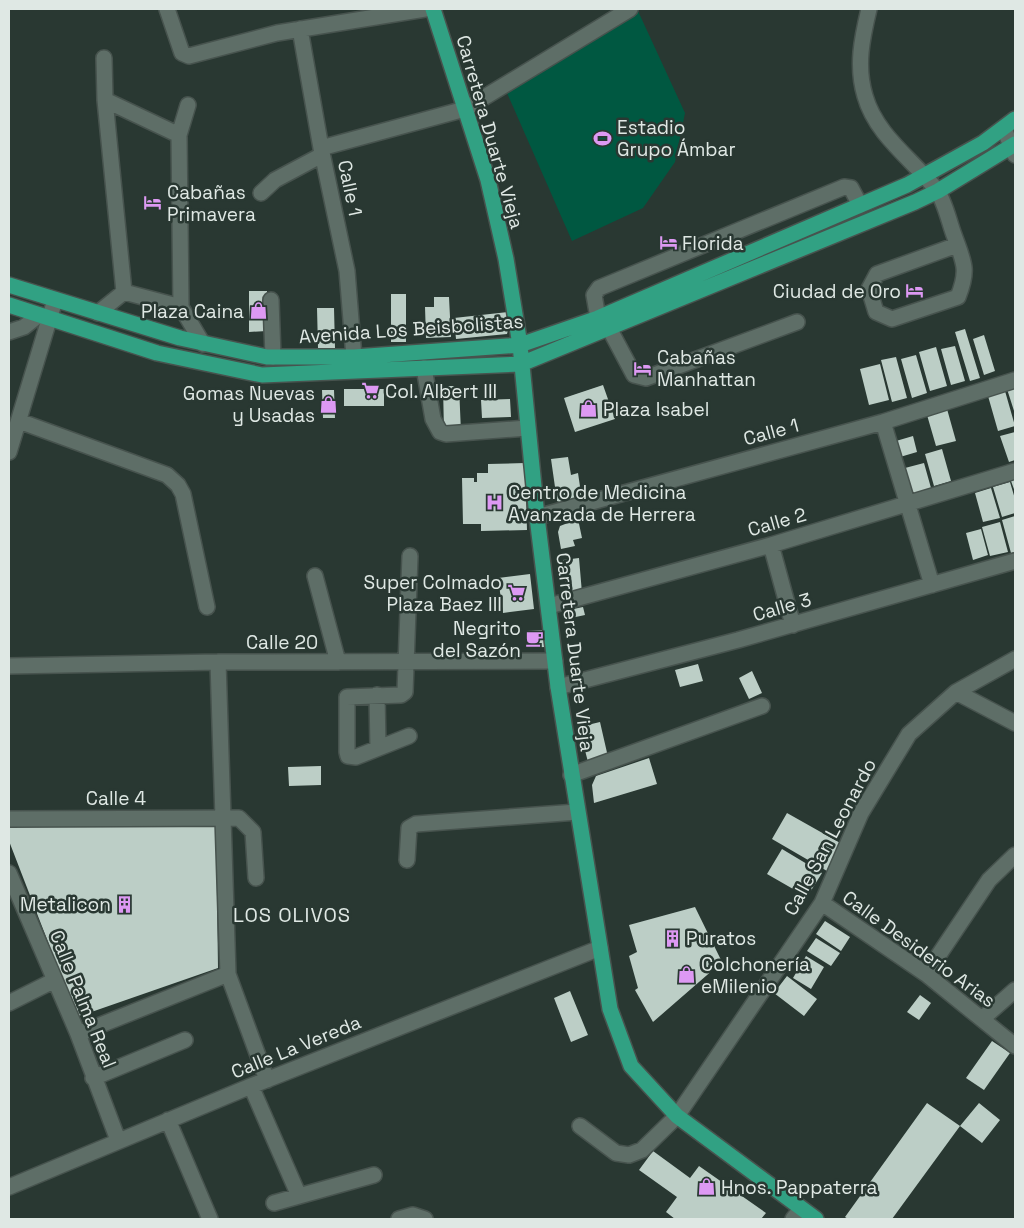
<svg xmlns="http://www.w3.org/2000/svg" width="1024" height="1228" viewBox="0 0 1024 1228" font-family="'Space Grotesk',sans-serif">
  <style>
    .green { fill: #005841 }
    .building { fill: #bccec6 }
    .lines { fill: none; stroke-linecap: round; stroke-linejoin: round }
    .minor-casing { stroke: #47534e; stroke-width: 18 }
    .major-casing { stroke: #47534e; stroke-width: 18 }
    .minor { stroke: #5e6e67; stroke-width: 15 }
    .major { stroke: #31a183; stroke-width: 15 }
    .labels { text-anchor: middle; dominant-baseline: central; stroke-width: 5; stroke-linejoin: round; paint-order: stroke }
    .poi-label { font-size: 19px; fill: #dfe8e4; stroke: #293832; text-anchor: start }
    .street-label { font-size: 19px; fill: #dfe8e4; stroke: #293832 }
    .neighbourhood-label { font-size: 20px; letter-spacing: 1px; fill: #dfe8e4; stroke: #293832 }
  </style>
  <rect width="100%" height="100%" fill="#293832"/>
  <!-- green -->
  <path class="green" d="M638,11l47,102 -10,49 -32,46 -71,33 -65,-148z"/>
  <!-- building -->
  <path class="building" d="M249,291h18v40l-18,1z
    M391,294h15v48h-15z
    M434,297h15l2,40 -25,1 -1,-31h9z
    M317,308h17l1,40h-17z
    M508,312l1,14 -2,8 -51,5 -2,-21z
    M965,329l15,49 -10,3 -15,-49z
    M984,335l11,36 -11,4 -11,-36z
    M955,346l10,35 -14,4 -10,-36z
    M936,347l11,39 -17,5 -11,-39z
    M916,355l11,38 -15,5 -11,-39z
    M896,357l11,41 -15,4 -11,-42z
    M880,364l9,36 -20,5 -9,-36z
    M603,385l12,34 -40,13 -11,-34z
    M443,386h16l2,46h-17z
    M1015,387v27l-8,-25z
    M344,389h40v17h-40z
    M322,390h12l1,28h-12z
    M1005,391l10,35 -17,5 -10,-35z
    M510,399l1,18 -29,1 -1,-18z
    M947,409l9,32 -20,5 -9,-31z
    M1015,432v28l-6,2 -9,-26z
    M913,436l4,16 -17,5 -4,-16z
    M942,449l9,32 -17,5 -9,-32z
    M568,457l3,18 7,-2 4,27 -19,3 -6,-2 -6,-42z
    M525,463l2,67 -46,1v-7h-18l-1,-46h12v4h3v-9h11v-9z
    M924,463l7,25 -18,6 -8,-26z
    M1015,479v13l-4,-11z
    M1010,482l5,17v14l-13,4 -9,-30z
    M991,488l9,30 -17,4 -8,-29z
    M1015,516v36l-4,1 -9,-33z
    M578,519l4,19 -9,2 2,6 -14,3 -3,-17 2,-6z
    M1000,522l8,30 -18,4 -8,-29z
    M981,529l7,26 -15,5 -7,-27z
    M579,558l3,35 -15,2 -4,-35z
    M530,574l4,35 -31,4 -5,-35z
    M583,607l2,8 -14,3 -2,-8z
    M543,630l1,17 -16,1 -1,-17z
    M698,664l5,17 -23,6 -5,-17z
    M752,671l10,22 -13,6 -10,-21z
    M600,722l8,35 -20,5 -9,-35z
    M649,758l8,26 -63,19 -2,-18 4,-9z
    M321,766v19l-32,1 -1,-19z
    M787,813l55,31 -15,27 -55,-32z
    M216,826l2,142 -141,49 -68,-176v-14z
    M782,849l40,24 -15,24 -40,-23z
    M695,907l27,55 -69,60 -18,-32 3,-2 -9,-32 8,-4 -8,-27z
    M825,921l25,16 -9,14 -25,-17z
    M816,938l24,15 -9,13 -24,-15z
    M806,956l18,11 -13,22 -18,-11z
    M787,976l30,23 -13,17 -30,-23z
    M570,991l18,44 -17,7 -17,-44z
    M920,995l11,8 -12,17 -12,-8z
    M992,1041l18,12 -26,37 -18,-12z
    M927,1103l33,23 -68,93h-44l-3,-2z
    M979,1103l21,17 -18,23 -22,-17z
    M653,1151l37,27 9,-12 67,47 -5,6h-86l-9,-7 11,-15 -38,-27z"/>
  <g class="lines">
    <defs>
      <path id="minor" d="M167,9l15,44 7,3 88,-23 148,-24
        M869,9c-7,29 -13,57 -4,87 11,39 47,63 71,93 9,12 13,33 18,46 10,28 15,34 4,62l-66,22 -16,-7 -7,-23 8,-15 80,-29
        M300,29l21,119 26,123 7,86
        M104,58l1,42
        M1004,129l11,26
        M179,135l9,-30
        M321,148l144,-39 165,-100
        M261,193l14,-13 47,-25
        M124,292l57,15
        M271,300l2,57
        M98,313l26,-21 -19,-192 74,35 2,172 22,37
        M598,318l-4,-23 5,-7 245,-101 7,1 9,17
        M609,328l25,47 12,3 151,-56
        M9,332l15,-5 15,-12
        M424,368l9,51 7,13 6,2 81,-6
        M19,421l148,54 11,10 5,9 24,113
        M883,422l49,163
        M9,452l46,-152
        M537,517l346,-95 132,-42
        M771,545l22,80
        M315,576l23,86
        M549,606l222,-61 244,-74
        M218,662l10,312 39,106
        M9,666l209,-4 337,-1
        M558,687l180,-47 277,-79
        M956,692l59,31
        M377,695l1,53
        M409,736l-53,21 -8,-1 -1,-4v-55l54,-2 4,-3 5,-136
        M571,775l191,-69
        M9,819l230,-1 14,14 3,46
        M407,860l2,-32 7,-4 161,-12
        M9,873l69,161 40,106
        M822,903l104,71 89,72
        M926,974l63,-94 26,-25
        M9,1003l46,-23
        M982,1019l33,-29
        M78,1034l150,-60
        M93,1078l92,-38
        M251,1086l48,110
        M168,1120l42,99
        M580,1126l36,27 13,2 13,-5 35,-34 145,-213 39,-90 48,-79 47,-42 59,-33
        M9,1187l242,-101 349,-138
        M274,1203l100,-28
        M399,1219l14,-4 12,4
        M793,1219l8,-10"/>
      <path id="major" d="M433,9l55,171 18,79 14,86 17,172 21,170 52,322 21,57 46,50 139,103
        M9,285l171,53 87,19h87l166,-12 78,-27 309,-133 76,-42 32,-24
        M9,305l148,48 105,22 259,-11 394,-162 23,-11 77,-47"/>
    </defs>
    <!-- minor casing -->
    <use href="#minor" class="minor-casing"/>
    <!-- major casing -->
    <use href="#major" class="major-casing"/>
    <!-- minor -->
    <use href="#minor" class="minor"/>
    <!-- major -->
    <use href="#major" class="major"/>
  </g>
  <!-- icons -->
  <defs>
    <symbol id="stadium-bare" viewBox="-9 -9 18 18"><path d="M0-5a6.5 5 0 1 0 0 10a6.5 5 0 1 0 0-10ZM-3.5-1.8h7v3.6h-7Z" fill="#dd99f3" stroke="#293832" stroke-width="2.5" paint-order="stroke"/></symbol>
    <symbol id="hotel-bare" viewBox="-9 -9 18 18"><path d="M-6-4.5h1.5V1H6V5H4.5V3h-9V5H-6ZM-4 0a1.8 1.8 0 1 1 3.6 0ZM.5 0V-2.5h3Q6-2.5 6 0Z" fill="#dd99f3" stroke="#293832" stroke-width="2.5" paint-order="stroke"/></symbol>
    <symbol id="shop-bare" viewBox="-9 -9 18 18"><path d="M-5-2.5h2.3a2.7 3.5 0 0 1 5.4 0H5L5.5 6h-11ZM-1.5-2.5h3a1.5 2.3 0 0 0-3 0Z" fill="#dd99f3" stroke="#293832" stroke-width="2.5" paint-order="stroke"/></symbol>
    <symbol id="supermarket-bare" viewBox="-9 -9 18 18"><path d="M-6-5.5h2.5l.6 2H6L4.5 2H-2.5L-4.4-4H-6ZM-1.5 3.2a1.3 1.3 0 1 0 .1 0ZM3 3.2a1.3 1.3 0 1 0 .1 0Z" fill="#dd99f3" stroke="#293832" stroke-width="2.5" paint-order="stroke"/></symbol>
    <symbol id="hospital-bare" viewBox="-9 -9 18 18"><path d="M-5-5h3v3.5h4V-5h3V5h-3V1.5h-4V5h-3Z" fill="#dd99f3" stroke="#293832" stroke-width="2.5" paint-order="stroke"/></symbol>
    <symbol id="cafe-bare" viewBox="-9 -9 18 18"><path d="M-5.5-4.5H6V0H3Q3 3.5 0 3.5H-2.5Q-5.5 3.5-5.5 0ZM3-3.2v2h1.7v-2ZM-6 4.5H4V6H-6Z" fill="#dd99f3" stroke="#293832" stroke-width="2.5" paint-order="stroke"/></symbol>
    <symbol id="building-bare" viewBox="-9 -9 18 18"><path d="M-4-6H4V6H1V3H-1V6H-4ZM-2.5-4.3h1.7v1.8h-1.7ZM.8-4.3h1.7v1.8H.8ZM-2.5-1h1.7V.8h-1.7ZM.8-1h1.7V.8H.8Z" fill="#dd99f3" stroke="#293832" stroke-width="2.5" paint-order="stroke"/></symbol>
  </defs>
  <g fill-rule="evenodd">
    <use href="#stadium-bare" x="590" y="126" width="25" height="25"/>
    <use href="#hotel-bare" x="140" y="190" width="25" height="25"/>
    <use href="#hotel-bare" x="656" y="230" width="25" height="25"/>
    <use href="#hotel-bare" x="902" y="278" width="25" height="25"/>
    <use href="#shop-bare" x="246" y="298" width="25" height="25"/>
    <use href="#hotel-bare" x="630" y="356" width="25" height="25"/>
    <use href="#supermarket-bare" x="358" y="378" width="25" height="25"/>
    <use href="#shop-bare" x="316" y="392" width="25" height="25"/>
    <use href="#shop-bare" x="576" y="396" width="25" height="25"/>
    <use href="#hospital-bare" x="482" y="490" width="25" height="25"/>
    <use href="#supermarket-bare" x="504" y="580" width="25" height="25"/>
    <use href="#cafe-bare" x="522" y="626" width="25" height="25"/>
    <use href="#building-bare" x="112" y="892" width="25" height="25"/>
    <use href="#building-bare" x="660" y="926" width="25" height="25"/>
    <use href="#shop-bare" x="674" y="962" width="25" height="25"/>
    <use href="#shop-bare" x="694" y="1174" width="25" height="25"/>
  </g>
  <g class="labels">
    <!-- poi labels -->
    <g class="poi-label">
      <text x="617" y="127">Estadio<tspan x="617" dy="22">Grupo Ámbar</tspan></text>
      <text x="167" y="192">Cabañas<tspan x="167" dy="22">Primavera</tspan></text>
      <text x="682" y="243">Florida</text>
      <text x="901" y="291" text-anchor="end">Ciudad de Oro</text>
      <text x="244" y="311" text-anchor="end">Plaza Caina</text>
      <text x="657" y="357">Cabañas<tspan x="657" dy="22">Manhattan</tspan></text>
      <text x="385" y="391">Col. Albert III</text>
      <text x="315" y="393" text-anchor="end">Gomas Nuevas<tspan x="315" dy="22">y Usadas</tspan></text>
      <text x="603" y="409">Plaza Isabel</text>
      <text x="508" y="492">Centro de Medicina<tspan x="508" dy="22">Avanzada de Herrera</tspan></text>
      <text x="502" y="582" text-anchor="end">Super Colmado<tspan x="502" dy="22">Plaza Baez III</tspan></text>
      <text x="521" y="628" text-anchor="end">Negrito<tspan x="521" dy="22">del Sazón</tspan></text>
      <text x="111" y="904" text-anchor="end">Metalicon</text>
      <text x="686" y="938">Puratos</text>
      <text x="701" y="964">Colchonería<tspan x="701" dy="22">eMilenio</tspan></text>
      <text x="721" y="1187">Hnos. Pappaterra</text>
    </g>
    <!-- street labels -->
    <g class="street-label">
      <text transform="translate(490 132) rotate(74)">Carretera Duarte Vieja</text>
      <text transform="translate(350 188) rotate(78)">Calle 1</text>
      <text transform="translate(411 329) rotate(-4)">Avenida Los Beisbolistas</text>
      <text transform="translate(771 432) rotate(-15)">Calle 1</text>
      <text transform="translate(777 522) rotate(-16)">Calle 2</text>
      <text transform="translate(782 607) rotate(-16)">Calle 3</text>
      <text x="282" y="642">Calle 20</text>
      <text transform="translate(575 652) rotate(83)">Carretera Duarte Vieja</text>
      <text x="116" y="798">Calle 4</text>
      <text transform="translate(830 837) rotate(-62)">Calle San Leonardo</text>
      <text transform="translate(919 949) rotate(36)">Calle Desiderio Arias</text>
      <text transform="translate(83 999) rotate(68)">Calle Palma Real</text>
      <text transform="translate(296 1047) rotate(-22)">Calle La Vereda</text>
    </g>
    <!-- neighbourhood labels -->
    <g class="neighbourhood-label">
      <text x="292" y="915">LOS OLIVOS</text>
    </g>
  </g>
  <!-- border -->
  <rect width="1024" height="1228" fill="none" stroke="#dfe8e4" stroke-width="20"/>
</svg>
